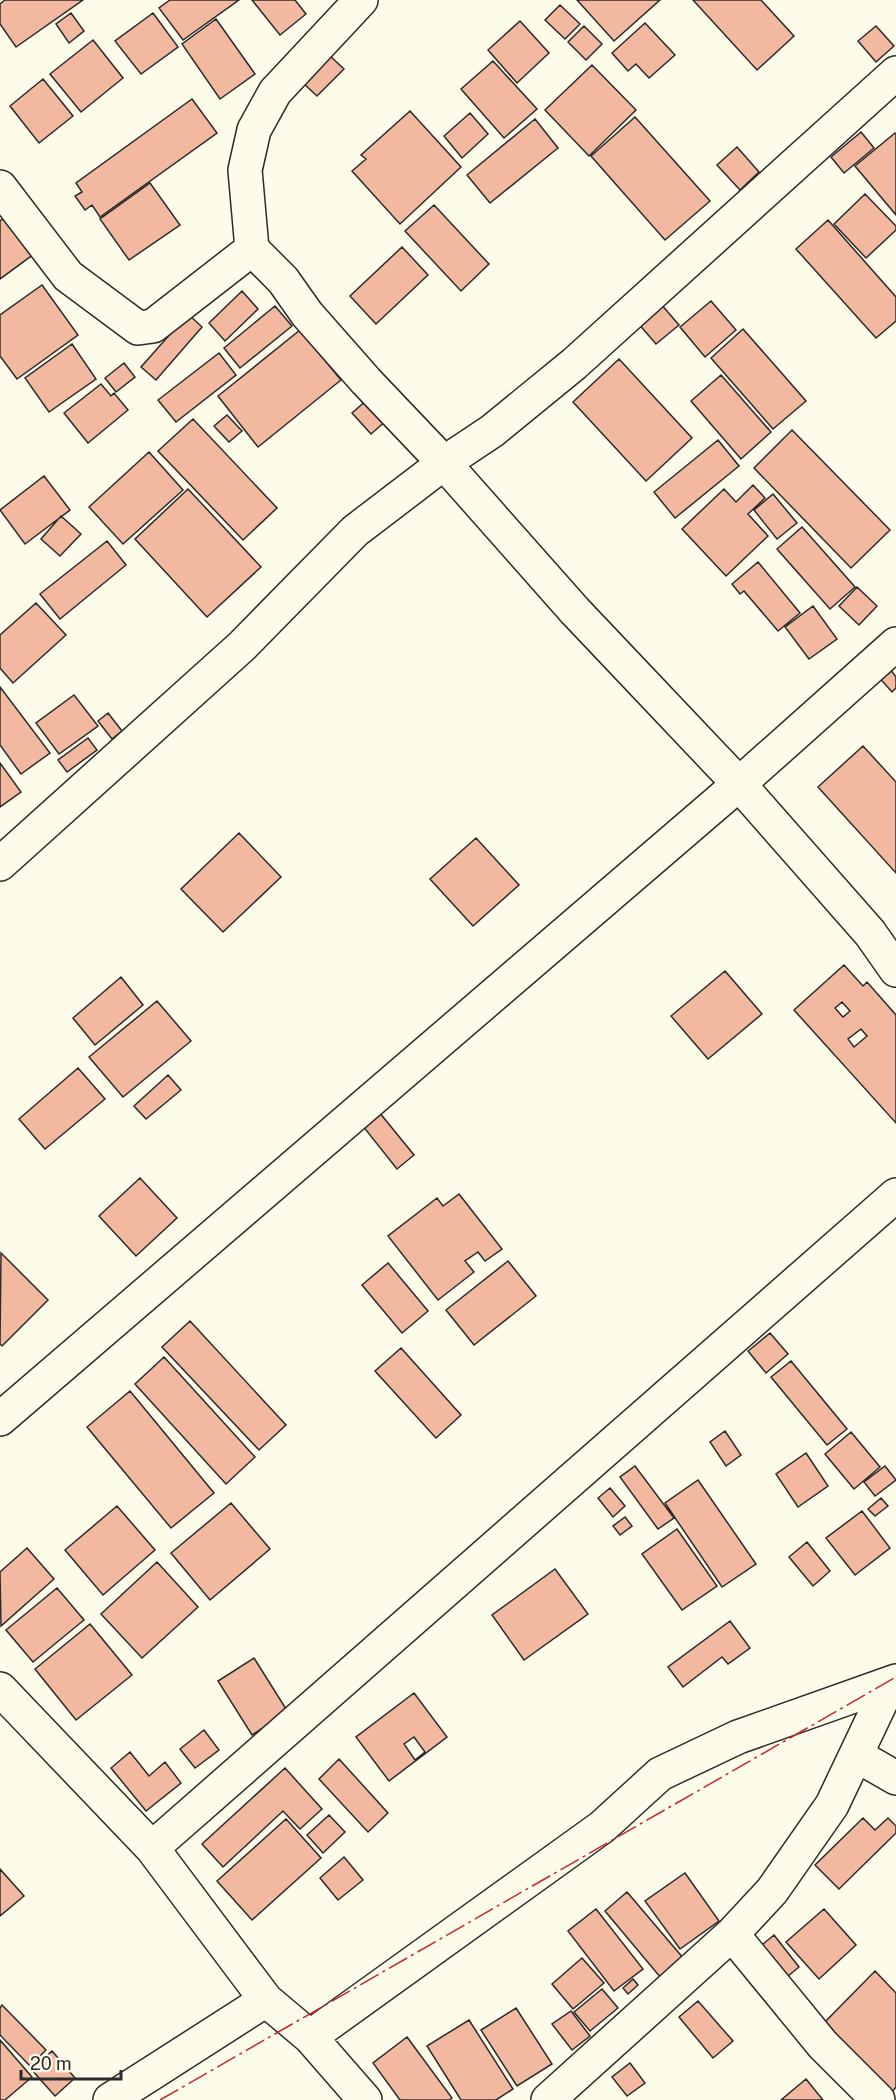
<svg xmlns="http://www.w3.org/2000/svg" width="896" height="2100" viewBox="0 0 896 2100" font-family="'Public Sans',sans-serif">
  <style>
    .building { fill: #f2b8a0; stroke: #2b2b2b; stroke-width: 1.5; fill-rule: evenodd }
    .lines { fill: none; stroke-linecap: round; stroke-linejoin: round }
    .minor-casing { stroke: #2b2b2b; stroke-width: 36 }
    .minor { stroke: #fdfbea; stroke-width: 33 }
    .power { stroke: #c62828; stroke-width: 1.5; stroke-dasharray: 21 4.5 3 4.5; stroke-linecap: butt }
  </style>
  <rect width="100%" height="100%" fill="#fdfbea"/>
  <!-- building -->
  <path class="building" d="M5,0h78l-67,47 -16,-23v-20z
    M170,0h69l-56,40 -24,-32z
    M252,0h43l11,14 -26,21z
    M577,0h83l-46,41z
    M693,0h68l33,36 -37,34z
    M560,5l20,19 -15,15 -20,-19z
    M71,13l13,18 -15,12 -13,-19z
    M153,13l25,34 -37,27 -26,-33z
    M216,19l39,55 -35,25 -38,-55z
    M520,21l29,32 -32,30 -29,-33z
    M645,23l30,32 -26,23 -13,-14 -8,7 -16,-18z
    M584,26l18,18 -16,16 -18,-18z
    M876,26l18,20 -18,16 -18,-21z
    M93,40l30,38 -42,34 -31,-38z
    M329,55l15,14 -27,27 -15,-14z
    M493,61l44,48 -33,29 -43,-49z
    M592,65l44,45 -47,46 -44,-46z
    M43,79l30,37 -34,27 -29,-37z
    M192,99l25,34 -117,84 -8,-12 -7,5 -10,-14 7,-4 -6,-9z
    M410,111l51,56 -61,57 -48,-53 14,-12 -5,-4z
    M470,113l18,21 -26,24 -18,-22z
    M635,117l75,84 -45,39 -74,-84z
    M535,119l23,29 -68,55 -23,-28z
    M861,132l13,16 -30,25 -13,-16z
    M895,133l1,1v81l-41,-49z
    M737,147l22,25 -19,18 -23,-25z
    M150,183l30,42 -51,35 -29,-41z
    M865,194l31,32v4l-30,28 -32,-34z
    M434,205l55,59 -28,27 -56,-60z
    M7,216l27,38 -34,25v-58z
    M828,220l68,77v24l-20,17 -80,-89z
    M402,247l26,28 -52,49 -26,-28z
    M42,285l36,50 -61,44 -17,-23v-41z
    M242,291l16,18 -33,32 -16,-18z
    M711,301l25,29 -31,27 -25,-30z
    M660,303l19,22 -23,19 -19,-22z
    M275,306l17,20 -52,42 -16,-20z
    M188,314l14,13 -46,53 -15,-13z
    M743,329l63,72 -33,28 -62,-71z
    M300,330l41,50 -83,67 -40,-51z
    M72,344l24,35 -47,33 -24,-34z
    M219,353l17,22 -60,47 -18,-22z
    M619,359l73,79 -46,43 -73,-79z
    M124,363l11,14 -19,15 -11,-14z
    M721,375l50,57 -30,27 -50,-58z
    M101,384l10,12 3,-3 14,17 -40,33 -24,-30z
    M368,399l19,21 -16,14 -19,-21z
    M227,415l15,16 -13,11 -15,-16z
    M193,419l84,89 -34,32 -85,-89z
    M792,430l98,100 -39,38 -97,-100z
    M718,440l21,26 -64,52 -21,-26z
    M149,452l34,38 -60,54 -34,-37z
    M44,476l26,34 -45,34 -25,-34z
    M753,485l12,13 -17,16 20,22 -42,40 -44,-47 42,-40 12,13z
    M188,489l73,78 -54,50 -72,-78z
    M773,494l24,29 -20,16 -23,-29z
    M61,516l20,18 -21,22 -19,-17z
    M802,527l53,60 -25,22 -53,-60z
    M107,541l19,24 -66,54 -20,-25z
    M758,562l42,51 -22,18 -34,-40 -4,3 -8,-10z
    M857,587l20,19 -18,19 -20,-19z
    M36,603l30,32 -53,48 -13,-15v-33z
    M813,606l24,33 -28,20 -24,-32z
    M887,665l9,12v11l-4,4 -16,-18z
    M0,687l50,66 -29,21 -21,-29z
    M74,695l24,31 -39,28 -23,-31z
    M108,713l14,18 -10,8 -14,-18z
    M88,738l9,12 -30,22 -9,-12z
    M863,746l33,36v91l-78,-86z
    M0,763l21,29 -21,15z
    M239,833l42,44 -58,55 -42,-43z
    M476,838l43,47 -46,41 -43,-47z
    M844,965l19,21 4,-4 29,33v108l-102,-113zM842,1002l8,9 -7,6 -8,-9zM861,1029l6,7 -13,11 -6,-8z
    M725,971l37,43 -54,45 -37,-43z
    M121,977l22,28 -48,40 -22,-27z
    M157,1001l34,40 -68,56 -34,-40z
    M78,1068l27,31 -60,50 -26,-30z
    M168,1075l13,15 -35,29 -12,-13z
    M379,1112l35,43 -17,14 -35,-44z
    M140,1178l37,40 -41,38 -37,-40z
    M459,1194l43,55 -17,12 -7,-9 -13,9 9,11 -36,28 -50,-64 49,-38 6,8z
    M1,1253l47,47 -46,46 -2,-2z
    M508,1261l28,35 -62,49 -28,-35z
    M388,1263l40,48 -26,22 -40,-48z
    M190,1321l96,104 -27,25 -97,-103z
    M770,1333l18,21 -22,19 -18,-22z
    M401,1348l60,67 -25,23 -61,-67z
    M164,1357l91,100 -29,27 -91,-100z
    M791,1361l56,68 -20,16 -56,-68z
    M130,1391l84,102 -43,35 -84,-101z
    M725,1431l16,24 -15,11 -16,-24z
    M851,1432l29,35 -26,22 -29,-35z
    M806,1453l22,33 -30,21 -22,-33z
    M635,1466l39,52 -16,11 -38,-52z
    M885,1466l11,14 -21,16 -11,-14z
    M698,1480l58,84 -34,23 -57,-84z
    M610,1488l15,18 -12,11 -15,-19z
    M881,1498l7,8 -13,10 -7,-7z
    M231,1503l39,46 -60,51 -39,-47z
    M117,1506l38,44 -52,45 -38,-45z
    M862,1511l28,37 -35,27 -29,-37z
    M625,1517l7,9 -12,9 -7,-9z
    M677,1529l40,57 -35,24 -40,-56z
    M807,1542l23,29 -17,15 -24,-29z
    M27,1548l27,31 -53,47 -1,-54z
    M157,1562l41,45 -56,51 -41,-44z
    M555,1569l33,45 -64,46 -32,-45z
    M57,1588l27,32 -51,42 -27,-32z
    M730,1621l20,27 -22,16 -6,-7 -39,30 -15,-20z
    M90,1624l42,51 -56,45 -41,-51z
    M254,1658l34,54 -36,23 -34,-54z
    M414,1693l33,44 -58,44 -33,-44zM414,1737l11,15 -10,8 -11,-16z
    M204,1730l15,20 -24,18 -15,-19z
    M130,1752l19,24 16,-14 16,21 -35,28 -35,-43z
    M339,1759l49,54 -20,19 -49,-53z
    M285,1768l37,41 -22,20 -17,-18 -60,56 -21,-23z
    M329,1815l16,17 -22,21 -16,-18z
    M863,1818l12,12 13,-12 8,8v7l-57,56 -24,-24z
    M286,1819l35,39 -69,62 -35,-39z
    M344,1857l19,23 -25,20 -18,-22z
    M0,1869l24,27 -24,20z
    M685,1873l34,48 -39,28 -35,-48z
    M627,1892l57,67 -23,19 -56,-67z
    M596,1909l47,60 -29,22 -46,-60z
    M824,1909l32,36 -37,34 -33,-37z
    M774,1935l25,32 -17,14 -25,-32z
    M582,1958l22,25 -31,26 -21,-25z
    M875,1971l21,22v94l-4,5 -68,-69z
    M633,1979l5,6 -10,9 -5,-6z
    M602,1989l16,19 -28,23 -16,-19z
    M698,2001l35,40 -20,17 -34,-41z
    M2,2005l44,45 -16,16 -30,-31v-27z
    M516,2008l36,56 -35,22 -36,-56z
    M571,2011l19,25 -18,14 -20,-26z
    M469,2020l44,69 -17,11h-35l-34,-54z
    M407,2037l45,61 -3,2h-49l-27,-37z
    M0,2040l32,37 -27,23h-5z
    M52,2051l23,27 -20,18 -24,-27z
    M630,2063l15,20 -18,13 -15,-19z
    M806,2079l17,21h-42z"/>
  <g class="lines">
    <defs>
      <path id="minor" d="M361,0l-86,92 -21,38 -9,40 7,79 31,31 24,34 59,67 78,82 131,148 164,173 131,149 26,37
        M0,187l68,89 70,52 15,-2 99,-77
        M0,864l242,-218 113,-115 89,-68 48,-32 82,-67 322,-291
        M0,1419l739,-635 157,-140
        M0,1689l152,159 114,152 44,37 55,63
        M856,1755l40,23
        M152,1848l744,-653
        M732,1934l91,111 55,55
        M310,2037l292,-210 58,-53 78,-37 158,-56
        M110,2100l156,-100
        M548,2100l184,-166 40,-43 60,-86 57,-120"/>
    </defs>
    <!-- minor casing -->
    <use href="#minor" class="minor-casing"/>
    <!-- minor -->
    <use href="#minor" class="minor"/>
    <!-- power -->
    <path class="power" d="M160,2100l736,-423"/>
  </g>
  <!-- scale -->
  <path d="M21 2070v9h100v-9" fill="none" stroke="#2b2b2b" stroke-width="3"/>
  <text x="30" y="2070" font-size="18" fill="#2b2b2b" stroke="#fdfbea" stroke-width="4.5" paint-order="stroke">20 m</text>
</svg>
